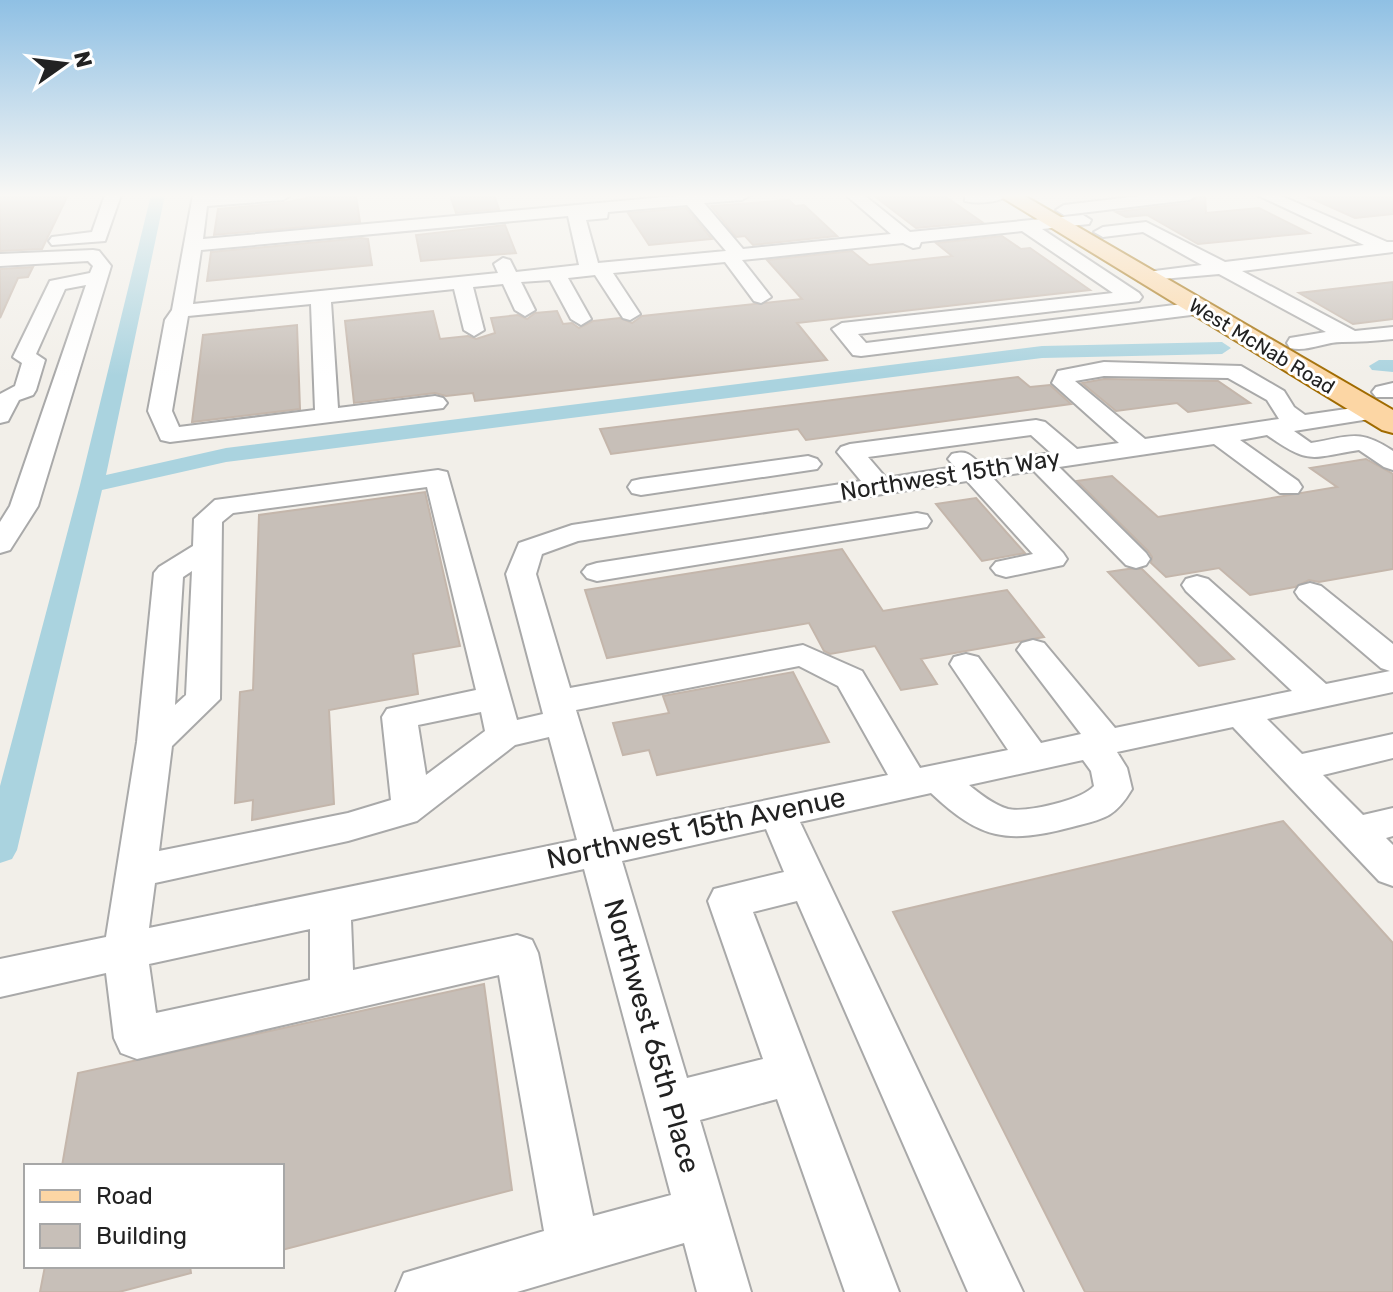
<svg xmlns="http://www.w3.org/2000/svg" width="1393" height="1292" viewBox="0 0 1393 1292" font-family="Rubik,sans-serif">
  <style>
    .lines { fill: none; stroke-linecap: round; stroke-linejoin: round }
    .canal { fill: #aad3df; fill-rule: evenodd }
    .building { fill: #c7bfb8; stroke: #c4b6ab; stroke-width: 2 }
    .minor-casing { stroke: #a9a9a9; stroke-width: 4 }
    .major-casing { stroke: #a06b00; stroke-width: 4 }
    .minor { fill: #fff; fill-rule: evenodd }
    .major { fill: #fcd6a4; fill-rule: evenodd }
    .labels { text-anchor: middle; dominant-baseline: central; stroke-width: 6; stroke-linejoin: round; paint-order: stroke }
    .far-street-label { font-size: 20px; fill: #222; stroke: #fff }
    .street-label { font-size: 24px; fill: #222; stroke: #fff }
    .near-street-label { font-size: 28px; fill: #222; stroke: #fff }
  </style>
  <rect width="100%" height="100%" fill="#f2efe9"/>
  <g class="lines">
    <!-- canal -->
    <path class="canal" d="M151,195h14l-59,280 120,-27 816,-102 180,-4 9,6 -9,6 -180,4 -816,104 -124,28 -85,360 -5,9 -12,4v-77l80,-301z
      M1379,360h14v12l-21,-2 -3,-4z"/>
  </g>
  <!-- building -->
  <path class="building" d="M0,195h68l-26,54 -42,2z
    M307,195h49l4,27 -146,13 4,-26 65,-6 24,-5z
    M450,195h44l5,14 -43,4z
    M873,195h70l39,27 -66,6z
    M1200,195h5l1,18 53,-5 50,25 -111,11 -51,-29 -21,2 -10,-5 73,-9z
    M1304,195h89v19l-38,4z
    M789,200l6,6 9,-1 33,31 -84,9 -8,-9 -9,1 -25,-31z
    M686,208l26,31 -63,6 -21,-32z
    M505,225l11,28 -95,8 -5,-26z
    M1002,236l19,13 9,-1 60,42 -293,33 30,37 -352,41 -2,-8 -27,3 -11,-3 -81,10 -9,-82 88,-10 7,28 28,-3 8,3 19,-6 -4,-15 27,-3 9,4 8,-6 22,-2 6,13 9,-1 7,5 14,-7 27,-3 12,5 10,-7 160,-17 -35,-39 85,-9 17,14 83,-9 -16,-13z
    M361,238l7,1 4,26 -165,16 4,-29z
    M33,267l-5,10 -10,1 -18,40v-49z
    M1393,282v37l-40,5 -54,-31z
    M297,325l3,84 -108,13 11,-87z
    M1018,377l12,10 20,-2 21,19 -265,36 -8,-11 -187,25 -11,-25z
    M1104,379l114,2 32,22 -62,9 -11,-9 -61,8 -34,-28z
    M1366,459l27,15v95l-74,13 -10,-2 -14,7 -45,8 -31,-27 -53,9 -15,-14 1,-6 -4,-6 -71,-70 35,-5 46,41 179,-30 -27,-19z
    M425,492l35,154 -47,8 5,40 -89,16 5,94 -82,16 1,-20 -18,3 5,-111 13,-2 6,-175z
    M976,498l49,55 -43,8 -46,-57z
    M842,549l41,62 124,-21 37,47 -123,22 16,25 -36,6 -26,-44 -45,8 -6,-3 -15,-28 -202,35 -22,-68z
    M1128,569h14l92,90 -35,7 -91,-94z
    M793,672l36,70 -172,33 -8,-25 -26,5 -10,-32 56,-10 -6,-17z
    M1283,821l110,122v349h-308l-192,-380z
    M484,984l28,206 -230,60v-84h-220l16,-93z
    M45,1266h145l1,7 -72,19h-79z"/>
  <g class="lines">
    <defs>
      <path id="minor" d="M105,195h16l-16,46 -53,4 -3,-4 3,-4 40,-5z
        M193,195h98l-8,5 -76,6 -4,33 484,-44h63l-8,5 -38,3 39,46 148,-15 -45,-39h18l46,37 173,-17 8,5 -2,4 -47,5 97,64 3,4 -3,4 -281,33 8,9 333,-41 10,6 -10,6 -338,42 -8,-1 -21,-26 10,-6 271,-30 -91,-62 -101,11 -2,5 -6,1 -10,-5 -161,17 29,37 -10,6 -7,-2 -29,-39 -112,11 27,41 -10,6 -7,-2 -28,-43 -27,3 23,41 -10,6 -10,-6 -21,-39 -29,2 14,28 -10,6 -10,-6 -12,-26 -30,3 11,43 -10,6 -10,-6 -10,-41 -123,13 7,106 97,-12 8,2 4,5 -4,5 -273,34 -9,-2 -13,-29 17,-91 7,-10zM687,205l39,46 -128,12 -12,-43 21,-2 1,-6zM568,216l11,49 -63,7 -6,-12 -7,-2 -9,6 4,9 -305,31 8,-54zM311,304l4,106 -136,17 -7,-16 16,-95z
        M965,195h43c-9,8 -31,9 -43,6z
        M1148,195h49l-8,5 -125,15 -8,-5 8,-5z
        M1257,195h22l108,47h6v10l-151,19 113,60 38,-4v12c-18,2 -34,3 -51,3 -18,0 -34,10 -52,6l-3,-5 3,-5 36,-6 -107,-58 -80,7 -2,-4 2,-4 63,-8 -59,-33 -40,5 -9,-5 9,-5 43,-5 79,40 139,-17z
        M93,250l6,1 12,15 -73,240 -28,44 -10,3v-31l10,-16 76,-221 -21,4 -29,65 9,6 -9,30 -3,5 -14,5 -11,21 -8,2v-29l15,-8 7,-23 -9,-6 37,-76 40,-8 3,-7 -5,-5 -88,5v-12z
        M1104,362l137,4 43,25 10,16 11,8 69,-10 8,2 4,5 -4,5 -88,14 17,12c39,-6 47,-15 82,8v19l-9,-3 -25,-17c-50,8 -49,15 -92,-15l-27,5 58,41 4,6 -4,6h-18l-66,-49 -155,23 87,86 4,6 -4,6 -10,3 -10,-3 -92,-94 -42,6 71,76 4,6 -4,6 -57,12 -10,-3 -5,-6 5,-6 37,-8 -66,-73 -389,60 -36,13 -6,20 34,114 233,-43 59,26 58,97 88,-18 -58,-86 4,-7 12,-3 12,3 63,86 40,-9 -64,-84 5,-7 11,-3 11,3 71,85 177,-37 -106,-100 -4,-6 4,-6 11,-3 11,3 118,105 64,-13 -9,-3 -82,-70 -4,-6 4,-6 11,-3 11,3 72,58v48l-126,27 35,35 91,-20v24l-70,17 40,40 30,-7v28l-7,2 7,7v41l-14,-5 -146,-154 -116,25 10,16 5,21c-17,29 -29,30 -60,38 -65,17 -91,13 -141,-34l-131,29 223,470h-55l-171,-391 -44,11 146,380h-54l-68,-193 -77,21 51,172h-54l-13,-49 -167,49h-121l8,-19 140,-42 -45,-256 -362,84 -16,-6 -7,-15 -8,-65 -106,24v-38l106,-22 31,-195 17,-169 5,-6 34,-21 1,-27 21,-19 223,-30 9,2 70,248 26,-6 -37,-140 13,-31 53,-18 289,-44 -24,-29 4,-5 9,-3 186,-24 9,2 32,27 42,-6 -67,-60 6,-12zM1104,376l124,2 39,22 12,19 -134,20 -70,-58zM1031,435l20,18 -71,11c-10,-10 -14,-14 -28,-10l-4,5 7,8 -69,11 -18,-21zM427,487l49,203 -89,19 -5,8 9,83 -43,13 -189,38 13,-105 48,-47 2,-177 11,-9zM192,571l-6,124 -11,10 8,-128zM799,666l39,20 50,89 -275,57 -37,-122zM481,712l4,19 -59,44 -8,-50zM549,737l28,103 -428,88 6,-45 193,-42 69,-20 98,-76zM1083,760l8,11 3,15c-12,14 -67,27 -86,23 -14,-4 -28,-15 -39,-24zM766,829l18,43 -70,17 -6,12 55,158 -76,19 -65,-217zM584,869l87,326 -78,21 -55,-263 -6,-13 -15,-5 -164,35 -2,-50zM310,929v51l-154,33 -7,-49z
        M1393,383v14h-17l-4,-5 4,-5z
        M808,456l9,3 4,5 -4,5 -176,26 -9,-2 -4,-6 4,-6 9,-2z
        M917,513l10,2 4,6 -4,6 -330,54 -10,-3 -5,-6 5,-6 10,-3z"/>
      <path id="major" d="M998,195h25l370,215v23l-11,-3z"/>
    </defs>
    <!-- minor casing -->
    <use href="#minor" class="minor-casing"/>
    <!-- major casing -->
    <use href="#major" class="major-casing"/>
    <!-- minor -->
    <use href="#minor" class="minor"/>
    <!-- major -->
    <use href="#major" class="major"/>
  </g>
  <!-- sky -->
  <linearGradient id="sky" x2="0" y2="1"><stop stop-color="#8fc0e4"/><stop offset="0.52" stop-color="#f9f8f5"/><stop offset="1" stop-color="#f9f8f5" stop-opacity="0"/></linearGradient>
  <rect width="1393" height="376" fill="url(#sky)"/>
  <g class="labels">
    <!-- far-street labels -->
    <g class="far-street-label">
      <text transform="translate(1262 346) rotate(31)">West McNab Road</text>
    </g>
    <!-- street labels -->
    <g class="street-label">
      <text transform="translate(950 475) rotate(-9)">Northwest 15th Way</text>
    </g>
    <!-- near-street labels -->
    <g class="near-street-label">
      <text transform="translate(696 828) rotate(-12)">Northwest 15th Avenue</text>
      <text transform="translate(652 1036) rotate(74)">Northwest 65th Place</text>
    </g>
  </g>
  <!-- legend -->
  <rect x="24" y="1164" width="260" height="104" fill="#ffffff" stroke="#a7a7a7" stroke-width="2"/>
  <rect x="40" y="1190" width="40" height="12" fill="#fcd6a4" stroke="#a7a7a7" stroke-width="2"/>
  <text x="96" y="1204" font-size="24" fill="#222222">Road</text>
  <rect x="40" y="1224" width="40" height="24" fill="#c7bfb8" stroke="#a7a7a7" stroke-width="2"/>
  <text x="96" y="1244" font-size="24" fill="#222222">Building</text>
  <!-- north arrow -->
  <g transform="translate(64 64) rotate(76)" stroke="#ffffff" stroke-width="6" paint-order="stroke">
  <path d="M0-6L14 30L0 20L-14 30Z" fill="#222222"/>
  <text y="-12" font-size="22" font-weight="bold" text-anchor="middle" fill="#222222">N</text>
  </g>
</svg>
